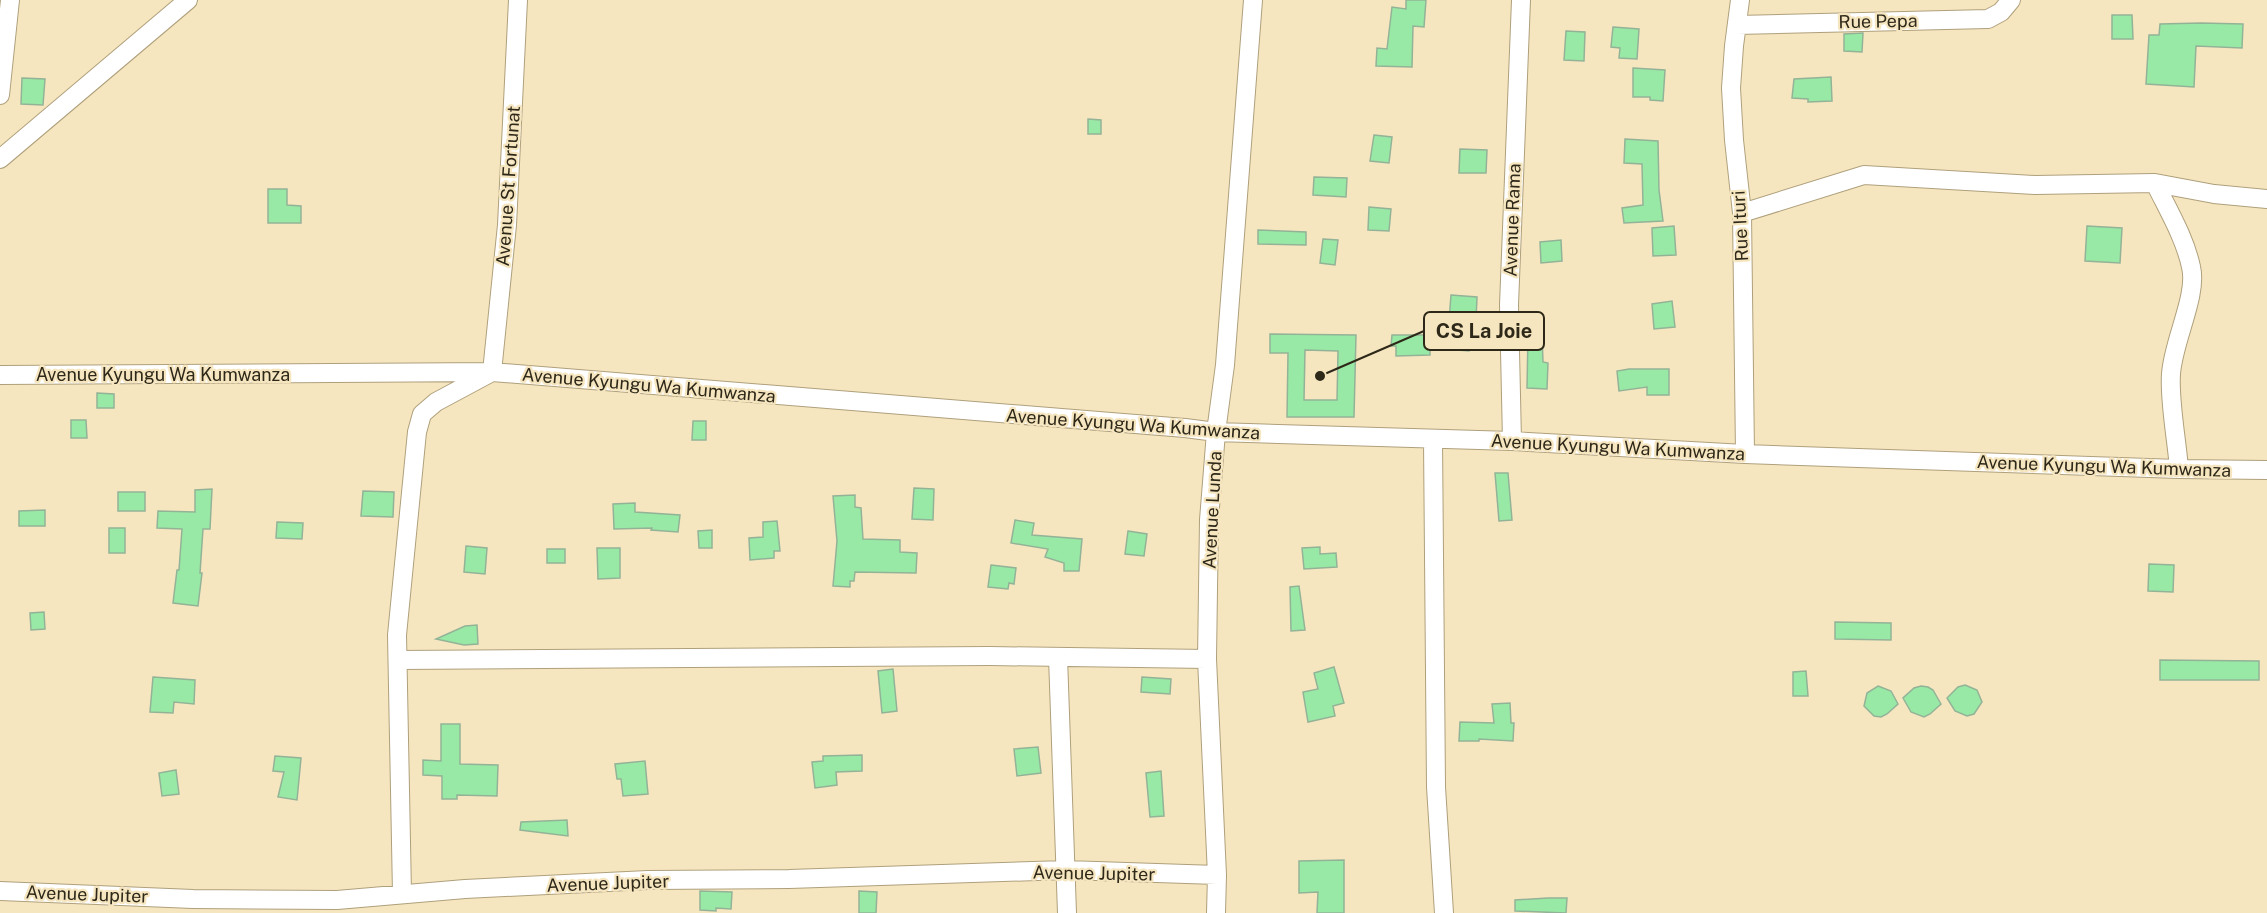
<svg xmlns="http://www.w3.org/2000/svg" width="2267" height="913" viewBox="0 0 2267 913" font-family="'Public Sans',sans-serif">
  <style>
    .building { fill: #99e9a6; stroke: #93b397; stroke-width: 1.5; fill-rule: evenodd }
    .lines { fill: none; stroke-linecap: round; stroke-linejoin: round }
    .street-casing { stroke: #afa07c; stroke-width: 20 }
    .street { stroke: #fff; stroke-width: 18 }
    .labels { text-anchor: middle; dominant-baseline: central; stroke-width: 4.5; stroke-linejoin: round; paint-order: stroke }
    .street-label { font-size: 18px; fill: #2e2819; stroke: #f6e6c0 }
    .leader { fill: none; stroke: #2e2819; stroke-width: 2 }
    .callout-dot { fill: #2e2819; stroke: #f6e6c0; stroke-width: 2 }
    .callout { fill: #f6e6c0; stroke: #2e2819; stroke-width: 2 }
    .callout-label { font-size: 20px; text-anchor: middle; font-weight: bold; fill: #2e2819 }
  </style>
  <rect width="100%" height="100%" fill="#f6e6c0"/>
  <!-- building -->
  <path class="building" d="M1406,0h20l-2,27 -11,-1 -1,41 -36,-1 1,-18 10,1 5,-42 14,2z
    M2112,15h20l1,24h-21z
    M2201,23l42,1 -1,24 -46,-2 -2,41 -48,-3 3,-49h10l1,-11z
    M1613,27l26,2 -2,30 -18,-1 1,-10 -9,-1z
    M1566,31l19,1 -1,29 -20,-1z
    M1863,33l-1,19 -18,-1v-17z
    M1633,68l32,2 -2,31 -13,-1v-3h-17z
    M1831,77l1,24 -24,1v-3l-16,-1 2,-19z
    M22,78l23,1 -2,26 -22,-1z
    M1088,119l13,1v14h-13z
    M1374,135l18,2 -3,26 -19,-2z
    M1625,139l33,2 1,49 4,31 -39,2 -2,-15 21,-3 -1,-41 -18,-1z
    M1460,149l27,1 -1,23h-27z
    M1314,177l33,1 -1,19 -33,-2z
    M268,189h19v16l14,1v17h-33z
    M1369,207l22,2 -2,22 -21,-1z
    M1674,226l2,29 -23,1 -1,-28z
    M2087,226l35,2 -2,35 -35,-2z
    M1258,230l48,2v13l-48,-1z
    M1323,239l15,1 -3,25 -15,-2z
    M1561,240l1,21 -21,2 -1,-21z
    M1451,295l26,2 -1,23 -6,-1 -1,32 -39,-3v7l-34,1v-10h-5l1,-11h56z
    M1672,301l3,26 -21,2 -2,-25z
    M1542,333l1,29 5,1 -1,26 -20,-1 1,-54z
    M1270,334l86,1 -2,82h-67l1,-64h-18zM1305,350l33,1 -1,49h-33z
    M1629,369h40v26h-22v-8l-28,4 -2,-20z
    M97,393l17,1v14h-17z
    M71,420h15l1,18h-16z
    M693,421h13v19h-14z
    M1495,473h13l4,47 -13,1z
    M914,488l20,1 -1,31 -21,-1z
    M212,489l-2,40h-7l-3,44h2l-4,33 -25,-3 4,-33h2l3,-41 -25,-1 1,-17 37,1v-22z
    M363,491l31,1 -1,25 -32,-1z
    M118,492h27v19h-27z
    M855,495v12l6,1 2,31 37,1v12l17,1 -1,20 -61,-1 -1,9h-4v6l-17,-1 4,-45 -4,-45z
    M635,503v9l45,3 -2,17 -27,-2 1,-2 -38,1 -1,-25z
    M45,510v16h-26v-15z
    M1015,520l19,3 -2,12 50,4 -3,32h-15v-8l-19,-6 3,-8 -37,-6z
    M777,521l3,30h-6v7l-24,2 -1,-22 14,-1v-15z
    M277,522l26,1 -1,16 -26,-1z
    M109,528h16v25h-16z
    M712,530v18h-13l-1,-17z
    M1128,531l19,3 -3,22 -19,-2z
    M466,546l21,2 -2,26 -21,-2z
    M1320,547v7l16,-1 1,14 -33,2 -2,-21z
    M597,548h23v30l-22,1z
    M547,549h18v14h-18z
    M2149,564l25,1 -1,27 -25,-1z
    M991,565l25,3 -2,16 -5,-1 -1,6 -20,-2z
    M1299,586l6,44 -14,1 -1,-44z
    M44,612l1,17 -14,1 -1,-17z
    M1835,622l56,1v17l-56,-1z
    M477,625l1,19 -14,1 -28,-6 29,-13z
    M2160,660l99,1v19h-99z
    M1334,667l10,36 -11,3 2,10 -27,6 -5,-30 15,-3 -4,-16z
    M893,669l4,42 -15,2 -4,-42z
    M1806,671l2,25h-15v-24z
    M153,677l42,3 -1,24 -20,-2 -1,11 -23,-1z
    M1142,677l29,2 -1,15 -29,-2z
    M1965,685l12,5 5,12 -8,12 -7,2 -12,-5 -8,-13 11,-11z
    M1878,686l13,5 7,13 -11,10 -6,3 -7,-1 -10,-10 3,-13z
    M1921,686l7,1 5,3 8,14 -11,10 -6,3 -13,-5 -8,-14 11,-10z
    M1510,703l1,20h3l-1,18 -34,-2v2h-20l1,-19 34,1 -2,-19z
    M441,724h19v40l38,1 -1,31 -40,-1v4h-15v-23l-19,-1v-15l18,1z
    M1038,747l3,26 -24,3 -3,-27z
    M862,755v16l-26,1 1,13 -22,3 -3,-26 11,-1v-5z
    M275,756l26,2 -4,42 -19,-3 6,-25 -11,-1z
    M645,761l3,33 -25,2 -2,-17h-4l-2,-15z
    M176,770l3,24 -17,2 -3,-23z
    M1161,771l3,45 -14,1 -4,-44z
    M567,820l1,16 -48,-6 1,-8z
    M1344,860v53h-27l1,-21 -19,1v-32z
    M700,891l32,1 -1,17 -15,-1v3l-16,-1z
    M859,891l18,1 -1,21h-17z
    M1548,898h19l-1,15 -51,-2v-11z"/>
  <g class="lines">
    <defs>
      <path id="street" d="M1740,0l-6,46 -3,42 3,52 8,73 3,241
        M1737,25l251,-6 13,-7 10,-12
        M0,95l10,-95
        M0,159l188,-159
        M2155,183c13,27 30,55 36,84 7,28 -18,74 -20,107 -2,27 6,67 8,95
        M1742,213l122,-38 171,10 120,-2 59,11 53,5
        M0,375l492,-3 693,56 31,4 296,9 233,13 434,15 88,1
        M1433,440l3,347 8,126
        M1512,441l-3,-136 12,-305
        M1058,657l9,256
        M398,660l592,-4 217,3
        M0,891l193,8 144,1 128,-11 183,-9 141,-1 277,-9 151,5
        M402,894l-5,-259 20,-203 5,-18 14,-12 56,-30 15,-147 11,-225
        M1216,913l1,-38 -10,-216 2,-139 7,-88 9,-67 28,-365"/>
    </defs>
    <!-- street casing -->
    <use href="#street" class="street-casing"/>
    <!-- street -->
    <use href="#street" class="street"/>
  </g>
  <g class="labels">
    <!-- street labels -->
    <g class="street-label">
      <text transform="translate(1878 21) rotate(-1)">Rue Pepa</text>
      <text transform="translate(508 186) rotate(-86)">Avenue St Fortunat</text>
      <text transform="translate(1512 220) rotate(-88)">Avenue Rama</text>
      <text transform="translate(1740 226) rotate(-93)">Rue Ituri</text>
      <text x="163" y="374">Avenue Kyungu Wa Kumwanza</text>
      <text transform="translate(649 385) rotate(5)">Avenue Kyungu Wa Kumwanza</text>
      <text transform="translate(1133 424) rotate(4)">Avenue Kyungu Wa Kumwanza</text>
      <text transform="translate(1618 447) rotate(3)">Avenue Kyungu Wa Kumwanza</text>
      <text transform="translate(2104 466) rotate(2)">Avenue Kyungu Wa Kumwanza</text>
      <text transform="translate(1212 510) rotate(-87)">Avenue Lunda</text>
      <text transform="translate(1094 873) rotate(1)">Avenue Jupiter</text>
      <text transform="translate(608 883) rotate(-2)">Avenue Jupiter</text>
      <text transform="translate(87 894) rotate(2)">Avenue Jupiter</text>
    </g>
  </g>
  <!-- callouts -->
  <path class="leader" d="M1320 376L1424 331"/>
  <circle class="callout-dot" cx="1320" cy="376" r="6"/>
  <rect class="callout" x="1424" y="312" width="120" height="38" rx="6"/>
  <g class="callout-label">
    <text x="1484" y="338">CS La Joie</text>
  </g>
</svg>
